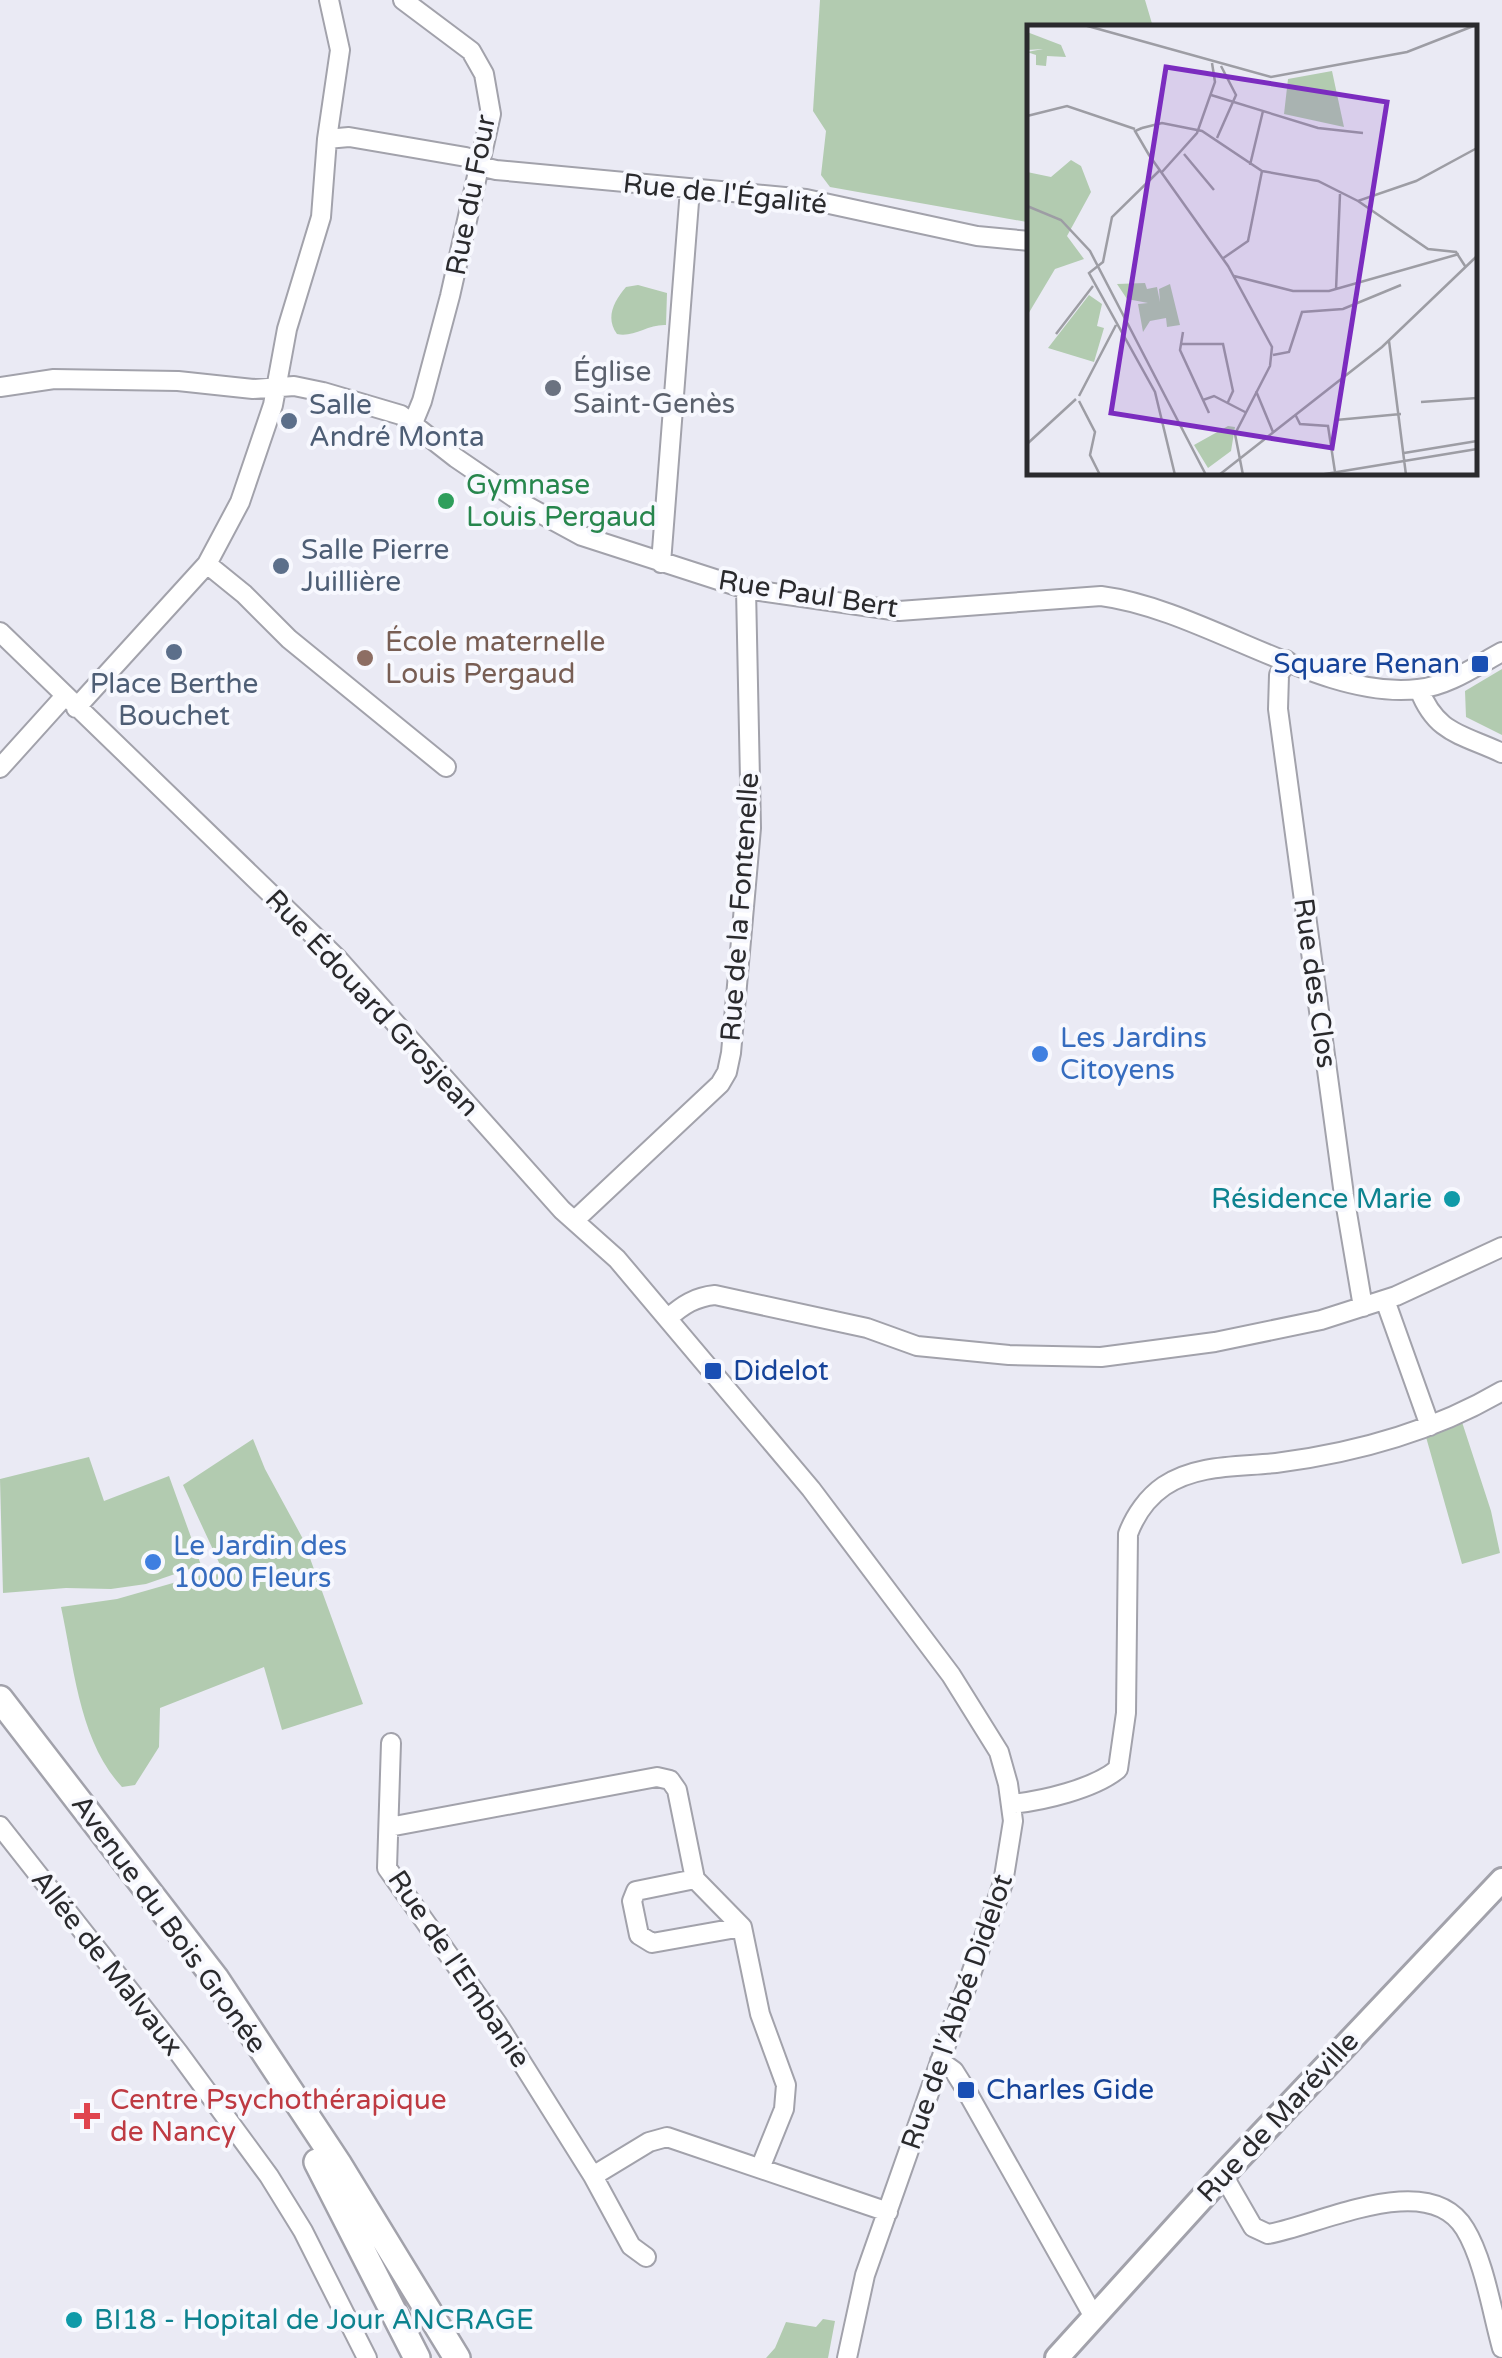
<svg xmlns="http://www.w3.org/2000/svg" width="1502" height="2358" viewBox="0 0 1502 2358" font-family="'Varela Round',sans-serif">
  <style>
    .green { fill: #b2cbb0 }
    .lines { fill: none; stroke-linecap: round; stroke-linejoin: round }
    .street-casing { stroke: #a2a2ab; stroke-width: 22 }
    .secondary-casing { stroke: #a2a2ab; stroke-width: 28 }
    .primary-casing { stroke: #a2a2ab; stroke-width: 30 }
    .street { stroke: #fff; stroke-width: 18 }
    .secondary { stroke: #fff; stroke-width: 22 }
    .primary { stroke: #fff; stroke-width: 25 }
    .worship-dot { fill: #6b7280; stroke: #f7f8fe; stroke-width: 4 }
    .service-dot { fill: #5c6f8a; stroke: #f7f8fe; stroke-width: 4 }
    .leisure-dot { fill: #2e9e5b; stroke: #f7f8fe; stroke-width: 4 }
    .education-dot { fill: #8d6e63; stroke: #f7f8fe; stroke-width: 4 }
    .transit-dot { fill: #1a4fb4; stroke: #f7f8fe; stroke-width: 4 }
    .shop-dot { fill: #3f7fe0; stroke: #f7f8fe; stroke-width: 4 }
    .culture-dot { fill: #0f9aa8; stroke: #f7f8fe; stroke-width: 4 }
    .health-dot { fill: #e0444e; stroke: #f7f8fe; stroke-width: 4 }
    .labels { text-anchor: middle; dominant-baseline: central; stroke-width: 8; stroke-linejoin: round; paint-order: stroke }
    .street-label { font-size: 28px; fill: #2a2a2d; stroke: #f7f8fe }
    .worship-label { font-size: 28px; fill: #5b616d; stroke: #f7f8fe; text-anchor: start }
    .service-label { font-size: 28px; fill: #4e5e75; stroke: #f7f8fe; text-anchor: start }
    .leisure-label { font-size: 28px; fill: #27864d; stroke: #f7f8fe; text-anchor: start }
    .education-label { font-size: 28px; fill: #785e54; stroke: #f7f8fe; text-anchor: start }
    .transit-label { font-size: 28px; fill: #164399; stroke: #f7f8fe; text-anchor: start }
    .shop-label { font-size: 28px; fill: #366cbe; stroke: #f7f8fe; text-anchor: start }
    .culture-label { font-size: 28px; fill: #0d838f; stroke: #f7f8fe; text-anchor: end }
    .health-label { font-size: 28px; fill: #be3a42; stroke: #f7f8fe; text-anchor: start }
    .inset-road { fill: none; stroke: #9d9da4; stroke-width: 2.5 }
    .view { fill: #7b2cbf; fill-opacity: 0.15; stroke: #7b2cbf; stroke-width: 5 }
    .inset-edge { fill: none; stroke: #2a2a2d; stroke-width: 5 }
  </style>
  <rect width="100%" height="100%" fill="#eaeaf4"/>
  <!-- green -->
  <path class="green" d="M820,0h325l8,27 -123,1 -1,194h-2l-197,-35 -9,-12 5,-44 -13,-20z
    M638,285l29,8 -1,32c-18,-1 -33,13 -49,9 -12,-16 -3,-33 9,-47z
    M1502,669v66l-36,-18 -1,-26z
    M1462,1422l29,89 9,42 -38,11 -36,-127z
    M253,1439l12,30 38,70 60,165 -81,26 -18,-63 -104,41 -1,39 -24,38 -13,2c-43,-46 -48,-121 -61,-180l56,-8 105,-30 -39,-84z
    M89,1457l15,44 65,-25 32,89 -55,19 -35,5 -45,-1 -63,5 -3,-114z
    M823,2319l12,2 -7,37h-62l9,-10 11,-26 30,5z"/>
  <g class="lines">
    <defs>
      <path id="street" d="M403,0l68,51 13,23 7,40 -41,182 -28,105 -9,22
        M327,139l22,-2 117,20 13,9 17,4 310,29 171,37 53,5
        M0,387l54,-8 124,2 75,8 41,-3 29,6 78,23 55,43 69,47 57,31 164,53 153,22 202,-15c102,13 222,105 317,93 30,-3 58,-23 84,-37
        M661,563l29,-374
        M207,564l37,30 45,45 157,128
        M0,632l338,327 224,251 55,49 194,230 140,186 48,77 9,32 5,37 -10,62 -138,392 -18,83
        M1286,660l-7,15 -1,34 66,486 19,112
        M1419,689c17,45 43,45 83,64
        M76,708l131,-144 33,-62 33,-97 14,-76 34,-112 6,-78 13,-89 -11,-50
        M0,768l64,-71
        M575,1220l145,-136 7,-12 4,-19 20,-225 -5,-239
        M1385,1300l45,126
        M668,1318c15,-13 27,-21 47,-23l152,33 50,18 92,9 92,2 114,-15 106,-22 75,-24 106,-49
        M391,1743l-4,125 110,155 96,153 38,70 15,11
        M1011,1804c31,-3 83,-15 107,-35l8,-56 2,-179c7,-19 20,-37 36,-48 33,-22 75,-19 112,-23 78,-10 158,-32 226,-72
        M0,1826l178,226 91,124 34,55 64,127
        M389,1827l268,-50 13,3 7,10 18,89 47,48 18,87 26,71 -2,24 -23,57
        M695,1879l-59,12 -4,10 7,34 13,8 90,-16
        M940,2061l14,10 12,19 128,227
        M1223,2175l30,52 15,7c52,-9 161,-66 197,-5 19,31 27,83 37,119
        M593,2176l56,-34 18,-5 221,75"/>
      <path id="secondary" d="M1057,2358l166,-183 279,-295"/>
      <path id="primary" d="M0,1699l216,280 123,186 118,193
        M317,2162l100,196"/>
    </defs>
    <!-- street casing -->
    <use href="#street" class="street-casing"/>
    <!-- secondary casing -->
    <use href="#secondary" class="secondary-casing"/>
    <!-- primary casing -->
    <use href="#primary" class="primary-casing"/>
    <!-- street -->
    <use href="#street" class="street"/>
    <!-- secondary -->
    <use href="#secondary" class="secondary"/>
    <!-- primary -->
    <use href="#primary" class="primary"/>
  </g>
  <!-- markers -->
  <circle class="worship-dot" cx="553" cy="388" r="10"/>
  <g class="service-dot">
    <circle cx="289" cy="421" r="10"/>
    <circle cx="281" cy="566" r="10"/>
    <circle cx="174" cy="652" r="10"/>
  </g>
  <circle class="leisure-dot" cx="446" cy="501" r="10"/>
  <circle class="education-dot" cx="365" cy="658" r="10"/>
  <g class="transit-dot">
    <rect x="1470" y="654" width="20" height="20" rx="5"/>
    <rect x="703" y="1361" width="20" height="20" rx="5"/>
    <rect x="956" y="2080" width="20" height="20" rx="5"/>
  </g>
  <g class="shop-dot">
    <circle cx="1040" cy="1054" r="10"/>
    <circle cx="153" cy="1562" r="10"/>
  </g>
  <g class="culture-dot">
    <circle cx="1452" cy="1199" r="10"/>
    <circle cx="74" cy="2320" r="10"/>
  </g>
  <path class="health-dot" d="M82 2101h10v10h10v10h-10v10h-10v-10h-10v-10h10z"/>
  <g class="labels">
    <!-- street labels -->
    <g class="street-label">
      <text transform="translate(725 194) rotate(6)">Rue de l'Égalité</text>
      <text transform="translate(471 195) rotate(-79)">Rue du Four</text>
      <text transform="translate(808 594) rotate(9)">Rue Paul Bert</text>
      <text transform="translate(740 907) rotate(-86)">Rue de la Fontenelle</text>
      <text transform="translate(1315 983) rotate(82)">Rue des Clos</text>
      <text transform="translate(372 1003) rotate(47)">Rue Édouard Grosjean</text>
      <text transform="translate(169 1924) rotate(54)">Avenue du Bois Gronée</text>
      <text transform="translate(107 1963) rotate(52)">Allée de Malvaux</text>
      <text transform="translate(459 1969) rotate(56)">Rue de l'Embanie</text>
      <text transform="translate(957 2012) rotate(-71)">Rue de l'Abbé Didelot</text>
      <text transform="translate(1278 2117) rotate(-47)">Rue de Maréville</text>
    </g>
    <!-- worship labels -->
    <g class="worship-label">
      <text x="573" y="372">Église<tspan x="573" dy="32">Saint-Genès</tspan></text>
    </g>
    <!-- service labels -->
    <g class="service-label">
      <text x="309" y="405">Salle<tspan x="309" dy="32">André Monta</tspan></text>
      <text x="301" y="550">Salle Pierre<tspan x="301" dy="32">Juillière</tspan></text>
      <text x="174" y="684" text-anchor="middle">Place Berthe<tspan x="174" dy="32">Bouchet</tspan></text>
    </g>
    <!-- leisure labels -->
    <g class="leisure-label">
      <text x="466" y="485">Gymnase<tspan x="466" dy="32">Louis Pergaud</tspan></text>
    </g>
    <!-- education labels -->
    <g class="education-label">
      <text x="385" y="642">École maternelle<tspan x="385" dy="32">Louis Pergaud</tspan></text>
    </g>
    <!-- transit labels -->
    <g class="transit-label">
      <text x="1460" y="664" text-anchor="end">Square Renan</text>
      <text x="733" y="1371">Didelot</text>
      <text x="986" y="2090">Charles Gide</text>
    </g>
    <!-- shop labels -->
    <g class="shop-label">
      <text x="1060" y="1038">Les Jardins<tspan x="1060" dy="32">Citoyens</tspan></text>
      <text x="173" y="1546">Le Jardin des<tspan x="173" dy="32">1000 Fleurs</tspan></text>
    </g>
    <!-- culture labels -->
    <g class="culture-label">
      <text x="1432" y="1199">Résidence Marie</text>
      <text x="94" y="2320" text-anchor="start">BI18 - Hopital de Jour ANCRAGE</text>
    </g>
    <!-- health labels -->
    <g class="health-label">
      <text x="110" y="2100">Centre Psychothérapique<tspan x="110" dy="32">de Nancy</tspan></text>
    </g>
  </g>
  <!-- overview -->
  <g transform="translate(1027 25)">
    <rect width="450" height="450" fill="#eaeaf4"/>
    <path d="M0,7l34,13 5,12 -19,-1 -1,10 -10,-1v-10l-9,-3 16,-3 -16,1zM305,46l12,56 -60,-13 4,-35zM44,135l10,6 10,26 -24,44 17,23 -29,10 -28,47v-144l24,5zM118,258l2,6 10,-2 3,15 -1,-13 11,-5 10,41 -13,2 -1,-9 -16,3 -7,11 -5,-28 10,-1 -21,-4 -10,-15zM62,270l13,9 -5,22 7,2 -10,34 -46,-14zM201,401l7,1 -4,24 -23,17 -14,-23z" fill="#b2cbb0"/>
    <path class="inset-road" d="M57,0l187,52 136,-25 69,-27M184,70l107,33 45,5M0,91l40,-10 68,23M115,103l-7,3 14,24 79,111 44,81 -2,19 -35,68 8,41M115,103l20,-5 40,8 60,40 56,10 40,20 58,-20 61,-33M190,113l19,-43 -15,-29M157,129l30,36M223,140l13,-54M132,146l-47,46 -9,45 -14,11 66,119 20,83M135,147l35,-39 18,-51 -3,-19M331,176l70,48 28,3 9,14M0,181l34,14 29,31 116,224M195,234l26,-18 14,-70M207,251l59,15h36l130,-37M309,265l4,-96M156,307l-3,18 29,63M29,309l37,-48M362,316l17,134M154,319h42l10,47 -5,11M246,330l16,-3 13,-40 41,-3 58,-24M229,366l17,41M52,371l37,-71M176,375l11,-4 31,16M52,376l16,31 -5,23 10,20M394,377l56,-4M268,389l5,10 28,2 7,46M309,395l65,-6M0,419l49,-45M377,428l73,-12M192,450l163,-128 95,-91M292,450l158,-26"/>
    <path class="view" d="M139,42l221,35 -55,346 -221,-35z"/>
    <rect width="450" height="450" class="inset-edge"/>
  </g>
</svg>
